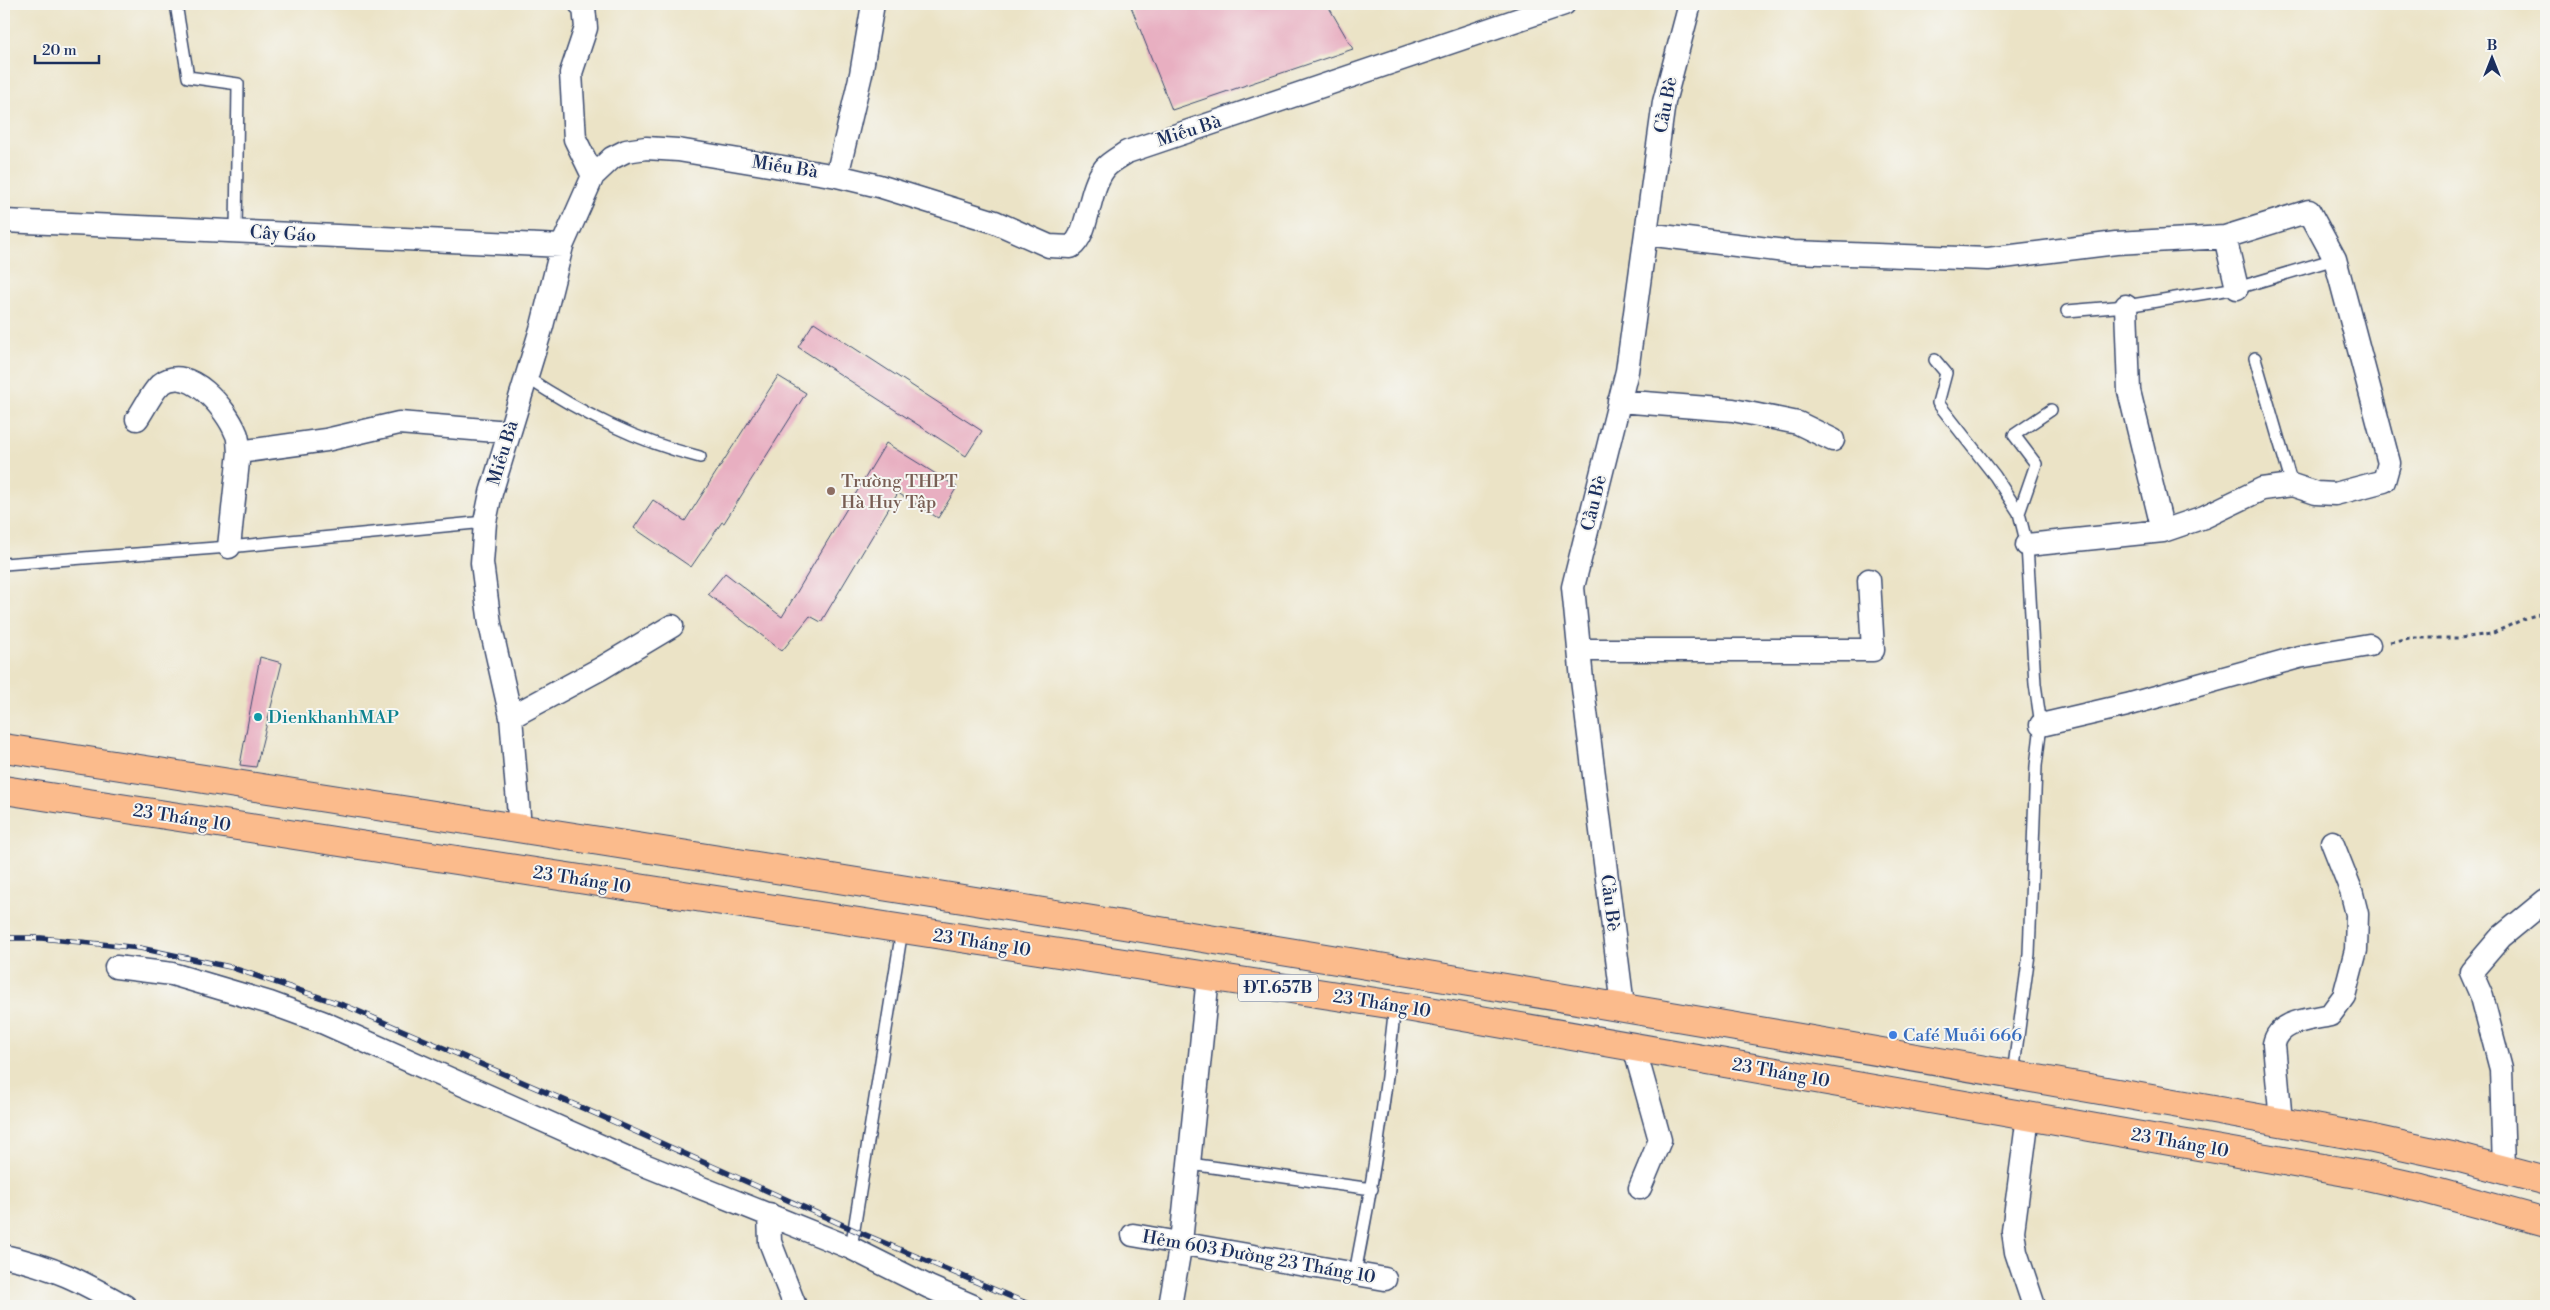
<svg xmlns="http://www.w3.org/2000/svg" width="2550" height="1310" viewBox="0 0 2550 1310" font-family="'Libre Bodoni',serif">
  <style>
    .building { fill: #e8afc1 }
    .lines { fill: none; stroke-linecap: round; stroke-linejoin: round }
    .service-casing { stroke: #3a4a6e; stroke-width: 14 }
    .minor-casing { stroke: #3a4a6e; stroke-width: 25 }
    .primary-casing { stroke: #3a4a6e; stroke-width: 30 }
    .path { stroke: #3a4a6e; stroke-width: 3; stroke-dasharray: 4 4; stroke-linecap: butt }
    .service { stroke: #fff; stroke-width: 11 }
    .minor { stroke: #fff; stroke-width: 22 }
    .primary { stroke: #fbbb8c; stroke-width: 28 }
    .rail-casing { stroke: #1b2f5e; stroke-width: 5.5 }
    .rail { stroke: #f6f6f2; stroke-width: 4; stroke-dasharray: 11; stroke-linecap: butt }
    .education-dot { fill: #8d6e63; stroke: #f6f6f2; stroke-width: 2 }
    .culture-dot { fill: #0f9aa8; stroke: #f6f6f2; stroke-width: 2 }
    .shop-dot { fill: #3f7fe0; stroke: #f6f6f2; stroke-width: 2 }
    .labels { text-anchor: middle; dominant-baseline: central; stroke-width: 4; stroke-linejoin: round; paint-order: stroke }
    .shield { fill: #f6f6f2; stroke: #5d6b8a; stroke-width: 1 }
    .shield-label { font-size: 16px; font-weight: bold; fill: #1b2f5e }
    .street-label { font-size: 18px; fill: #1b2f5e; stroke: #f6f6f2 }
    .education-label { font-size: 18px; fill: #785e54; stroke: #f6f6f2; text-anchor: start }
    .culture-label { font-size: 18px; fill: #0d838f; stroke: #f6f6f2; text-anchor: start }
    .shop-label { font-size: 18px; fill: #366cbe; stroke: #f6f6f2; text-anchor: start }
  </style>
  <rect width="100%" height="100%" fill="#f6f6f2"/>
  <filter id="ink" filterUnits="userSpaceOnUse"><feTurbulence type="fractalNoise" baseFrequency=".02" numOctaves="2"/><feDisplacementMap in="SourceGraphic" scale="10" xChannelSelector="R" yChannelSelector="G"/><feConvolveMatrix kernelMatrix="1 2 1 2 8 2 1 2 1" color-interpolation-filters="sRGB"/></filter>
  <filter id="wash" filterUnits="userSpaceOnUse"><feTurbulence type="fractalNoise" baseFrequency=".0096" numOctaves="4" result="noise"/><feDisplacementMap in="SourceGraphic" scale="20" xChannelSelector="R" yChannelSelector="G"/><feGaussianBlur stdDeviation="1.12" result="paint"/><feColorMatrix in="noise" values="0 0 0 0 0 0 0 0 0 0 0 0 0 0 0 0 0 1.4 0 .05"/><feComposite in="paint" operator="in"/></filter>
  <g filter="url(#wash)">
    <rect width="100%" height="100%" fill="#ebe3c6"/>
    <g id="blocks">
      <!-- building -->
      <path class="building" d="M1130,4h197l26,45 -181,61z
        M814,322l168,109 -16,25 -168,-109z
        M778,376l28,17 -82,130 -2,-1 -31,45 -57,-39 19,-28 32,21z
        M886,443l71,44 -19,31 -40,-25 -77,129 -11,-6 -28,35 -74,-57 17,-21 57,44z
        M260,657l22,6 -26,104 -16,-2z"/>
    </g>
  </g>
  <g filter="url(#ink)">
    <use href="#blocks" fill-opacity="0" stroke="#3a4a6e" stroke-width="1"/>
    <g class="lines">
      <defs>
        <path id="service" d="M176,4l12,73 50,7 -2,147
          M2067,311l59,-5 111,-18 98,-29
          M2255,358l37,127
          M1935,360l11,13 -8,30 57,73 24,37
          M526,377c55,36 110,64 174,80
          M4,564l225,-17 256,-25
          M2013,1074l16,-120 7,-188 5,-41 -6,-41 -8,-139 -8,-32 17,-49 -22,-29 37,-25
          M1190,1164l182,25
          M851,1248l51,-318
          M1355,1273c18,-89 31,-177 40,-268"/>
        <path id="minor" d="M580,4l4,3 2,21 -15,45 4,66 18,37
          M837,176l24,-102 12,-70
          M4,221l558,25
          M1646,234l147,18 195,7 128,-16 109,-6 84,-26 26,48 54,204 -5,18 -49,13 -19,-1 -24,-8 -30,4 -58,28 -41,14 -136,14
          M2225,237l12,51
          M2126,306l3,85 34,140
          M1619,401l114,9 65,13 35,17
          M137,419c6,-8 16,-29 24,-35 28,-22 66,26 75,49 3,5 2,13 3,19l87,-12 73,-17 110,9
          M229,547l10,-95
          M1579,650h294l-4,-70
          M511,717l89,-48 72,-43
          M2041,725l86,-20 172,-48 70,-12
          M520,828l-9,-111 -21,-93 -8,-61 3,-41 6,-29 51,-167 20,-80 31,-70 19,-18 14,-7 20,-3 32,2 159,26 42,10 116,36 54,24 22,1c19,-14 16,-57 34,-79 5,-6 15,-11 22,-16l437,-148
          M116,967l56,7 98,29 52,19 310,138 219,88 78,39 44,19
          M1623,1006l-41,-326 -9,-93 54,-216 37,-269 26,-98
          M1634,1047l26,93 -20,48
          M2028,1116l-15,115 3,21 18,54
          M2281,1122l-7,-78c5,-24 35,-24 56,-29l14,-19 12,-46 1,-36 -6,-24 -19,-48
          M2504,1169l-3,-100 -19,-72 -11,-25 30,-35 45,-37
          M769,1214l1,28 25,64
          M1133,1235l252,44
          M4,1256c50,11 77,25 121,50
          M1170,1306l11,-64 27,-265"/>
        <path id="primary" d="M4,748c789,122 1579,248 2365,390l87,19 90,24
          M4,790l1391,215 968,170 58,13 125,34"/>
      </defs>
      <!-- service casing -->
      <use href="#service" class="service-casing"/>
      <!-- minor casing -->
      <use href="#minor" class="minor-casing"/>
      <!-- primary casing -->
      <use href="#primary" class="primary-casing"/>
      <!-- path -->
      <path class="path" d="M2390,642l19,-4h51l31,-4 35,-16 20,-6"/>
      <!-- service -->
      <use href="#service" class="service"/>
      <!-- minor -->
      <use href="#minor" class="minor"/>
      <!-- primary -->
      <use href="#primary" class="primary"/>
      <defs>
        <path id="rail" d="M4,938h37l99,10 90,19 116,39 255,110 253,114 179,76"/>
      </defs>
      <!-- rail casing -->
      <use href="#rail" class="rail-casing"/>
      <!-- rail -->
      <use href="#rail" class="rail"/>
    </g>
  </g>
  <!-- markers -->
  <circle class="education-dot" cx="831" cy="491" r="5"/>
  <circle class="culture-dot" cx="258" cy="717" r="5"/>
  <circle class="shop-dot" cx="1893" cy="1035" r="5"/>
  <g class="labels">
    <!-- shield labels -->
    <rect class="shield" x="1238" y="974.5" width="80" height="27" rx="4"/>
    <g class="shield-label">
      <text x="1278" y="988">ĐT.657B</text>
    </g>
    <!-- street labels -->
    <g class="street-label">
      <text transform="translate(1666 105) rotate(-79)">Cầu Bè</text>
      <text transform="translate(1189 131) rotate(-18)">Miếu Bà</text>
      <text transform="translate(785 167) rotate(9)">Miếu Bà</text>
      <text transform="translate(283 234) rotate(3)">Cây Gáo</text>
      <text transform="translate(503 453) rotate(-73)">Miếu Bà</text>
      <text transform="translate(1594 503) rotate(-76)">Cầu Bè</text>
      <text transform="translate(182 818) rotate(9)">23 Tháng 10</text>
      <text transform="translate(582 880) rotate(9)">23 Tháng 10</text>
      <text transform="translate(1610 903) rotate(83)">Cầu Bè</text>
      <text transform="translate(982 943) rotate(9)">23 Tháng 10</text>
      <text transform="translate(1382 1004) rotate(9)">23 Tháng 10</text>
      <text transform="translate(1781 1073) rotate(10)">23 Tháng 10</text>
      <text transform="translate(2180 1143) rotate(10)">23 Tháng 10</text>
      <text transform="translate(1259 1257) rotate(10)">Hẻm 603 Đường 23 Tháng 10</text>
    </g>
    <!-- education labels -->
    <g class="education-label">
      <text x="841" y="481">Trường THPT<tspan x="841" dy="21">Hà Huy Tập</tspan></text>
    </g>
    <!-- culture labels -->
    <g class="culture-label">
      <text x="268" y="717">DienkhanhMAP</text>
    </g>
    <!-- shop labels -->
    <g class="shop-label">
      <text x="1903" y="1035">Café Muối 666</text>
    </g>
  </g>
  <!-- margin -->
  <rect width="2550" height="1310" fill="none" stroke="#f6f6f2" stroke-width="20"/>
  <!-- north arrow -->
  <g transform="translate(2492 58)" stroke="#f6f6f2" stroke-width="4" paint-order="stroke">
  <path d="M0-4L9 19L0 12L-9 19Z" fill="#1b2f5e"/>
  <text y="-8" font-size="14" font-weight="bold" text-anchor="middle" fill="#1b2f5e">B</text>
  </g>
  <!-- scale -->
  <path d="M35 55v8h64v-8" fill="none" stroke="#1b2f5e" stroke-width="2.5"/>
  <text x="42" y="55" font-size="15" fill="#1b2f5e" stroke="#f6f6f2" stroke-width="4" paint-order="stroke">20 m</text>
</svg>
